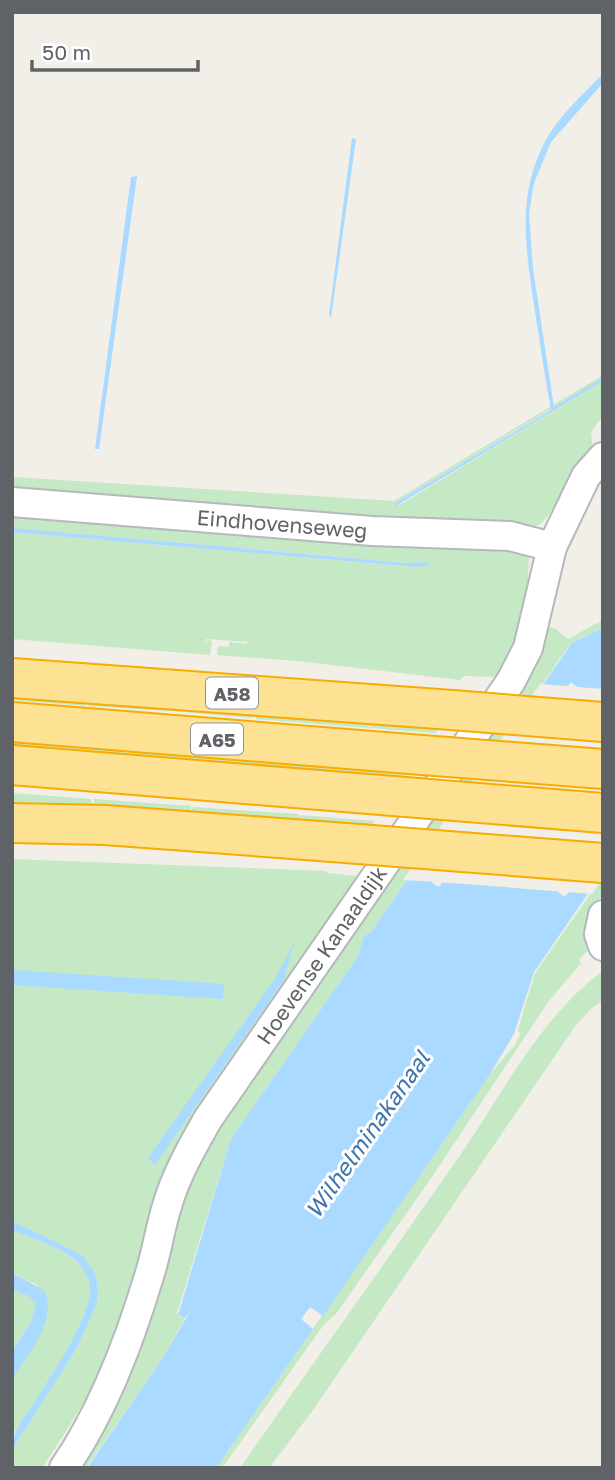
<svg xmlns="http://www.w3.org/2000/svg" width="615" height="1480" viewBox="0 0 615 1480" font-family="'Golos Text',sans-serif">
  <style>
    .green { fill: #c5e8c5 }
    .water { fill: #aadaff; fill-rule: evenodd }
    .pier { fill: #f1efe8 }
    .lines { fill: none; stroke-linecap: round; stroke-linejoin: round }
    .minor-casing { stroke: #b5b8bc; stroke-width: 32 }
    .highway-casing { stroke: #f9ab00; stroke-width: 42 }
    .minor { stroke: #fff; stroke-width: 28 }
    .highway { stroke: #fde293; stroke-width: 38 }
    .highway-bridge-casing { stroke: #f9ab00; stroke-width: 42; stroke-linecap: butt }
    .highway-bridge { stroke: #fde293; stroke-width: 38 }
    .labels { text-anchor: middle; dominant-baseline: central; stroke-width: 6; stroke-linejoin: round; paint-order: stroke }
    .shield { fill: #fff; stroke: #8f9295; stroke-width: 2 }
    .shield-label { font-size: 19px; font-weight: bold; fill: #5f6368 }
    .street-label { font-size: 21px; fill: #5f6368; stroke: #fff }
    .water-label { font-size: 23px; font-style: italic; fill: #4174aa; stroke: #fff }
  </style>
  <rect width="100%" height="100%" fill="#f1efe8"/>
  <!-- green -->
  <path class="green" d="M603,375v3l-208,125 2,3 11,-6 195,-119v35l-12,16 2,19 -45,65 -8,8 -12,5 -516,-25v-27l382,24z
    M12,514c126,10 252,19 377,26 42,3 93,-6 133,8l7,10 -3,56 -5,27 -15,34 -314,456c-15,28 -30,58 -39,88 -12,36 -18,73 -32,108 -20,50 -49,96 -79,141h-30v-18l65,-102 20,-45 1,-15 -3,-15 -13,-18 -70,-34v-362l314,12 1,2 39,4 138,-200 -40,-1 -4,4 -163,-19 -80,-6 1,-9 11,1v-5l18,2v6v-8l-41,-3v7l1,-6 5,1 -2,14 -198,-16v-107l402,35 16,-2 -3,-3 -20,1 -395,-35z
    M603,620v8l-31,15 -11,14 -190,275 -7,4 -6,20 -127,183 -54,174 1,3 7,2 -23,41 -76,109h-8l99,-278 370,-564 9,3 12,10z
    M12,690l428,36 -4,7 -65,-5 -1,-4 -1,4 -113,-9v-4h-2l-1,3 -81,-7 1,-3h-3v3l-82,-5v-4h-3v4l-73,-6z
    M12,739l396,33 -5,9 -391,-28z
    M12,793l79,6v4h3v-4l97,7v5l2,-4 105,7 2,4v-3l75,6 -5,6 -358,-20z
    M603,876v18l-10,14 -2,40 -12,11 2,4 -33,39 -112,169 -100,143 -11,9 -103,145h-6l274,-394 25,-29 5,-10 -2,-6 17,-56z
    M600,973l3,3v24l-11,8 -16,17 -263,385 -44,58h-29c73,-105 148,-209 221,-314 43,-63 78,-134 139,-181z
    M12,1230c20,8 59,21 71,39 5,7 8,16 7,25 -4,36 -57,110 -78,142v-56l31,-52 5,-16 -11,-27 -25,-12z
    M12,1290l16,6 8,7 -4,16 -20,33z"/>
  <!-- water -->
  <path class="water" d="M603,74v9l-52,59 -17,41 -5,30 4,56 21,138 49,-29v3l-207,125 -1,-3 156,-93c-7,-37 -12,-74 -18,-111 -8,-58 -16,-107 14,-161 13,-23 37,-45 56,-64z
    M352,138l4,1 -25,179 -2,-3z
    M137,176l-38,273h-4l36,-272z
    M12,528l395,35 20,-1 4,3 -16,2 -403,-35z
    M603,628v200l-45,64 7,5 38,-54v29l-69,100 -20,62 -24,40 -167,242 -13,-9 -9,12 12,10 -97,139h-129l75,-109 30,-51 -7,10 -7,-3 53,-176 127,-183 6,-20 7,-4 201,-289zM571,682l6,5 -138,200 -7,-4z
    M294,942l-10,38 -129,185 -7,-7 128,-181z
    M12,970l200,13 12,2 -1,14 -211,-14z
    M12,1221l70,34 13,18 3,15 -1,15 -20,45 -65,102c0,-20 14,-35 25,-52 16,-25 50,-76 53,-105 1,-10 -4,-21 -11,-29 -13,-15 -48,-26 -67,-34z
    M12,1273l32,17c15,30 -17,65 -32,90v-28l20,-33 4,-16 -8,-7 -16,-6z"/>
  <!-- pier -->
  <path class="pier" d="M540,684l63,5v145l-40,57 40,-52v39l-11,16 -154,-12 134,-195 -135,195 -34,-2z"/>
  <g class="lines">
    <defs>
      <g id="minor">
        <path id="s1" d="M12,502l360,29 138,5 42,11"/>
        <path d="M603,915l-4,19 4,12"/>
        <path id="s2" d="M64,1468c40,-58 66,-128 86,-195 7,-22 10,-45 17,-67 9,-31 25,-59 41,-87l303,-438 17,-33 24,-101 34,-71 17,-19"/>
      </g>
      <path id="highway" d="M12,678l440,32
        M12,722l410,33
        M12,765l381,31
        M12,823l93,2 254,19"/>
    </defs>
    <!-- minor casing -->
    <use href="#minor" class="minor-casing"/>
    <!-- highway casing -->
    <use href="#highway" class="highway-casing"/>
    <!-- minor -->
    <use href="#minor" class="minor"/>
    <!-- highway -->
    <use href="#highway" class="highway"/>
    <defs>
      <path id="highway-bridge" d="M452,710l151,12
        M422,755l181,14
        M393,796l210,17
        M359,844l244,19"/>
    </defs>
    <!-- highway-bridge casing -->
    <use href="#highway-bridge" class="highway-bridge-casing"/>
    <!-- highway-bridge -->
    <use href="#highway-bridge" class="highway-bridge"/>
  </g>
  <g class="labels">
    <!-- shield labels -->
    <g class="shield">
      <rect x="206" y="677.5" width="52" height="31" rx="5"/>
      <rect x="191" y="723.5" width="52" height="31" rx="5"/>
    </g>
    <g class="shield-label">
      <text x="232" y="693">A58</text>
      <text x="217" y="739">A65</text>
    </g>
    <!-- street labels -->
    <g class="street-label">
      <text stroke="none"><textPath href="#s1" startOffset="271">Eindhovenseweg</textPath></text>
      <text stroke="none"><textPath href="#s2" startOffset="579">Hoevense Kanaaldijk</textPath></text>
    </g>
    <!-- water labels -->
    <g class="water-label">
      <text transform="translate(367 1134) rotate(-55)">Wilhelminakanaal</text>
    </g>
  </g>
  <!-- border -->
  <rect width="615" height="1480" fill="none" stroke="#5f6368" stroke-width="28"/>
  <!-- scale -->
  <path d="M32 60v10h166v-10" fill="none" stroke="#5f6368" stroke-width="3.5"/>
  <text x="42" y="60" font-size="21" fill="#5f6368" stroke="#ffffff" stroke-width="5" paint-order="stroke">50 m</text>
</svg>
